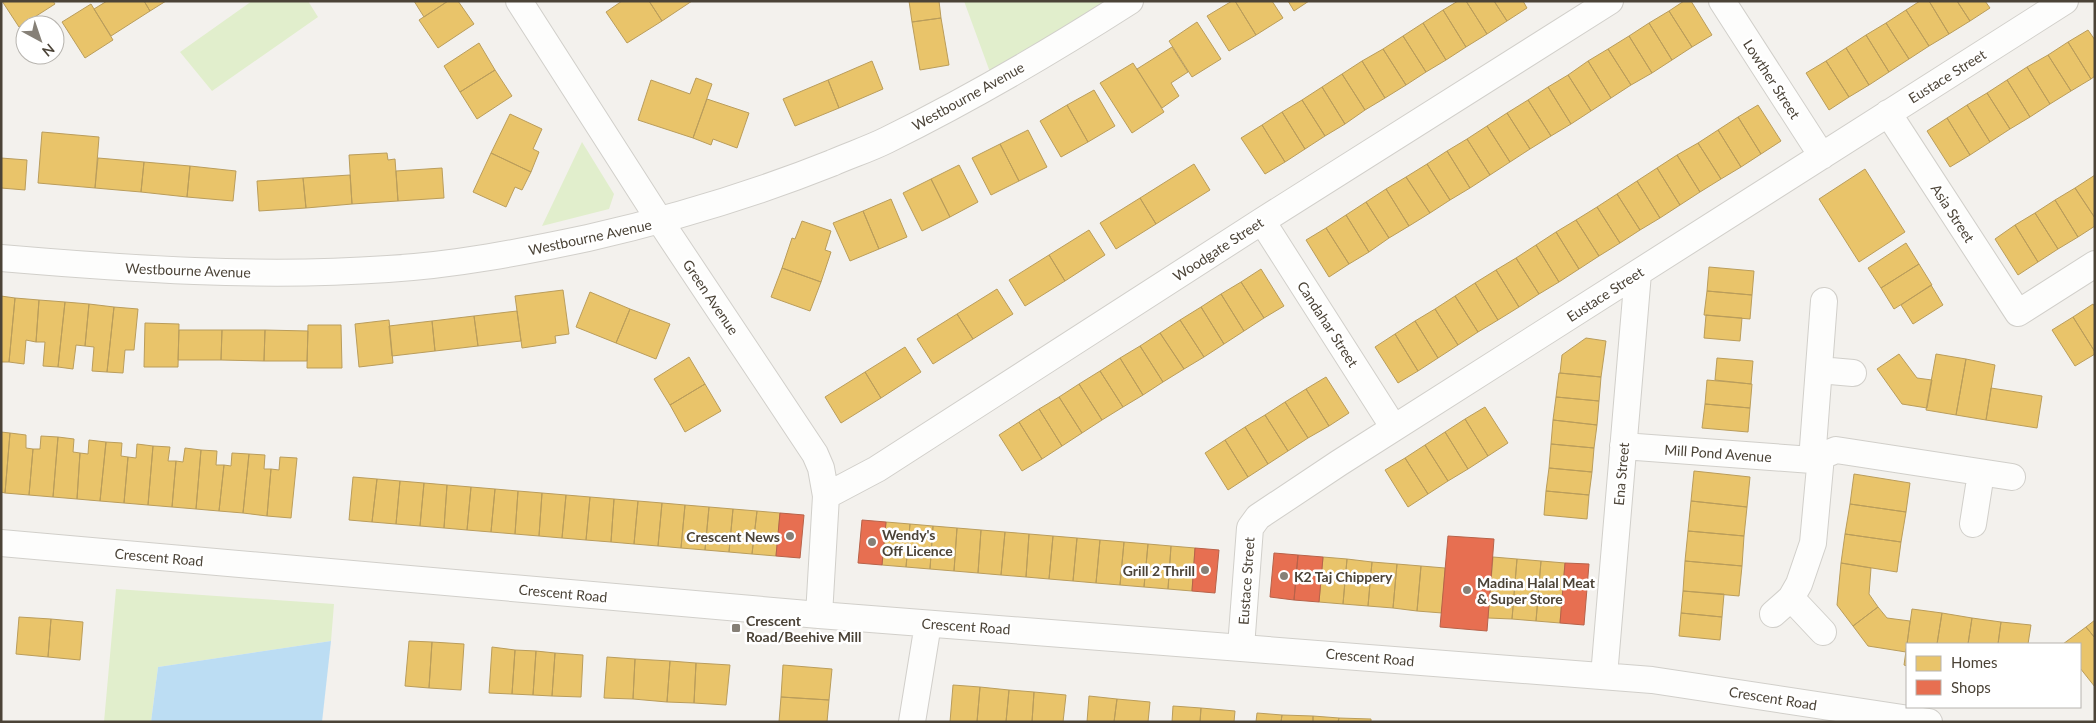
<svg xmlns="http://www.w3.org/2000/svg" width="2096" height="723" viewBox="0 0 2096 723" font-family="Lato,sans-serif">
  <style>
    .green { fill: #e1eecc }
    .water { fill: #bcddf3 }
    .homes { fill: #e9c46a; stroke: #ba9d5b }
    .shops { fill: #e76f51; stroke: #b86249 }
    .lines { fill: none; stroke-linecap: round; stroke-linejoin: round }
    .street-casing { stroke: #d1cfca; stroke-width: 28 }
    .street { stroke: #fdfdfc; stroke-width: 26 }
    .poi-dot { fill: #868077; stroke: #fff; stroke-width: 2 }
    .labels { text-anchor: middle; dominant-baseline: central; stroke-width: 5; stroke-linejoin: round; paint-order: stroke }
    .street-label { font-size: 14px; fill: #4b4337; stroke: #fff }
    .poi-label { font-size: 14px; font-weight: bold; fill: #4b4337; stroke: #fff; text-anchor: start }
  </style>
  <rect width="100%" height="100%" fill="#f3f1ed"/>
  <!-- green -->
  <path class="green" d="M252,1h56l10,16 -106,74 -32,-39z
    M964,1h162l-132,82z
    M582,142l32,52 -5,15 -67,17z
    M116,589l218,15 -3,37 -173,26 -7,55h-47z"/>
  <!-- water -->
  <path class="water" d="M331,641l-9,81h-171l7,-55z"/>
  <!-- homes -->
  <path class="homes" d="M2,1h51l2,3 -36,23z
    M107,1h37l6,10 -39,25 -17,-27z
    M144,1h22l-16,10z
    M414,1h34l-24,16z
    M448,1h10l16,23 -36,24 -19,-28z
    M622,1h27l13,20 -35,22 -21,-31z
    M649,1h43l-30,20z
    M909,1h30l2,17 -29,4z
    M1232,1h3l21,34 -27,16 -22,-35z
    M1235,1h37l11,17 -27,17z
    M1288,1h21l-15,10z
    M1458,1h8l21,33 -21,13 -23,-37z
    M1466,1h28l13,20 -20,13z
    M1494,1h29l4,7 -20,13z
    M1684,1h7l21,34 -20,12 -23,-36z
    M1920,1h9l20,33 -20,12 -23,-36z
    M1929,1h28l13,20 -21,13z
    M1957,1h28l5,7 -20,13z
    M91,4l22,36 -28,18 -23,-36z
    M1443,10l23,37 -20,13 -23,-37z
    M1906,10l23,36 -20,13 -23,-36z
    M1669,11l23,36 -20,13 -23,-37z
    M941,18l8,47 -29,5 -8,-48z
    M1197,22l24,37 -29,18 -23,-36z
    M1423,23l23,37 -20,12 -23,-36z
    M1649,23l23,37 -20,13 -23,-37z
    M1886,23l23,36 -20,13 -23,-37z
    M2088,30l7,10v36l-4,3 -23,-37z
    M1866,35l23,37 -20,13 -23,-37z
    M1403,36l23,36 -20,13 -23,-36z
    M1629,36l23,37 -21,12 -23,-36z
    M2068,42l23,37 -20,12 -23,-36z
    M479,43l16,27 -35,22 -16,-26z
    M1172,47l16,25 -17,11 8,13 -17,12 -25,-39z
    M1846,48l23,37 -20,12 -23,-36z
    M1383,49l23,36 -21,13 -23,-37z
    M1608,49l23,36 -20,13 -23,-37z
    M2048,55l23,36 -21,13 -23,-37z
    M872,61l11,28 -44,19 -11,-28z
    M1362,61l23,37 -20,12 -23,-36z
    M1588,61l23,37 -20,13 -23,-36z
    M1826,61l23,36 -20,13 -23,-37z
    M1133,63l31,49 -32,21 -32,-50z
    M2027,67l23,37 -20,13 -23,-37z
    M495,70l17,26 -35,23 -17,-27z
    M1342,74l23,36 -20,14 -23,-37z
    M1568,75l23,36 -20,13 -23,-37z
    M696,78l16,6 -19,54 -55,-18 13,-40 39,14z
    M828,80l11,28 -44,18 -12,-27z
    M2007,80l23,37 -20,12 -23,-36z
    M1322,87l23,37 -20,12 -23,-36z
    M1548,87l23,37 -20,12 -23,-36z
    M1094,90l21,36 -27,16 -21,-37z
    M1987,93l23,36 -20,13 -23,-37z
    M707,99l42,14 -12,35 -24,-9 -2,6 -18,-7z
    M1302,100l23,36 -20,13 -23,-37z
    M1528,100l23,36 -21,13 -23,-36z
    M1067,105l21,37 -27,15 -21,-36z
    M1758,105l23,36 -20,13 -23,-37z
    M1967,105l23,37 -20,13 -23,-37z
    M1282,112l23,37 -20,13 -23,-37z
    M1507,113l23,36 -20,13 -23,-36z
    M510,114l32,15 -9,20 6,3 -8,20 -40,-19z
    M1738,117l23,37 -20,13 -23,-37z
    M1947,118l23,37 -20,12 -23,-36z
    M1262,125l23,37 -20,12 -24,-36z
    M1487,126l23,36 -20,13 -23,-36z
    M1028,130l19,37 -28,14 -19,-37z
    M1718,130l23,37 -20,12 -23,-36z
    M42,132l57,5 -4,51 -57,-5z
    M1467,139l23,36 -20,13 -23,-37z
    M1698,143l23,36 -21,13 -23,-37z
    M1000,144l19,37 -28,14 -19,-37z
    M1447,151l23,37 -20,12 -23,-36z
    M387,153l1,7 7,-1 3,42 -46,3 -3,-49z
    M491,153l40,19 -9,18 -7,-3 -9,20 -33,-15z
    M1677,155l23,37 -20,13 -23,-37z
    M1,158l26,2 -2,30 -24,-2z
    M98,158l46,4 -3,30 -46,-4z
    M144,162l46,4 -3,31 -46,-5z
    M1194,164l16,26 -54,34 -16,-26z
    M1427,164l23,36 -20,13 -24,-36z
    M959,165l19,37 -28,15 -19,-38z
    M190,166l46,5 -3,30 -46,-4z
    M442,168l2,30 -46,3 -2,-30z
    M1657,168l23,37 -20,13 -23,-37z
    M1865,169l40,63 -46,30 -40,-63z
    M350,175l2,29 -46,4 -3,-30z
    M2095,175v43l-20,-30z
    M1406,177l24,36 -21,13 -23,-37z
    M303,178l3,30 -47,3 -2,-30z
    M931,179l19,38 -28,14 -19,-38z
    M1637,181l23,37 -20,12 -23,-36z
    M2075,188l20,30v8l-17,11 -23,-37z
    M1386,189l23,37 -20,12 -23,-36z
    M1617,194l23,36 -20,13 -23,-36z
    M1140,198l16,26 -40,25 -16,-26z
    M891,199l16,38 -28,12 -16,-38z
    M2055,200l23,37 -20,12 -23,-36z
    M1366,202l23,36 -20,14 -23,-37z
    M1597,207l23,36 -21,13 -23,-36z
    M863,211l16,38 -29,12 -17,-38z
    M2035,213l23,36 -20,13 -23,-37z
    M1346,215l23,37 -20,12 -23,-36z
    M1576,220l23,36 -20,13 -23,-37z
    M802,221l29,10 -6,19 6,2 -10,30 -39,-14 10,-30 3,1z
    M2015,225l23,37 -20,13 -23,-36z
    M1326,228l23,36 -20,13 -23,-37z
    M1089,230l16,25 -40,26 -16,-26z
    M1556,232l23,37 -20,13 -23,-37z
    M1906,243l13,21 -38,24 -13,-20z
    M1536,245l23,37 -20,12 -23,-36z
    M1049,255l16,26 -40,25 -16,-26z
    M1516,258l23,36 -20,13 -23,-37z
    M1919,264l13,21 -38,24 -13,-21z
    M1709,267l45,4 -2,24 -45,-4z
    M782,268l39,14 -11,29 -39,-14z
    M1261,269l23,37 -20,12 -23,-36z
    M1496,270l23,37 -21,13 -23,-37z
    M1241,282l23,36 -20,13 -23,-37z
    M1475,283l23,37 -20,12 -23,-36z
    M1931,285l12,20 -30,19 -12,-19z
    M997,289l16,25 -40,25 -16,-25z
    M563,290l6,44 -14,2 1,7 -34,5 -7,-52z
    M1707,291l45,4 -2,24 -46,-4z
    M590,292l40,17 -14,34 -40,-16z
    M1221,294l23,37 -20,13 -23,-37z
    M1,296l14,2 -6,64h-8z
    M1455,296l23,36 -20,13 -23,-36z
    M15,298l24,2 -3,42 -10,-2 -2,24 -15,-2z
    M39,300l26,2 -7,65 -15,-1 2,-24h-9z
    M65,302l24,2 -4,42 -9,-1 -3,24 -15,-2z
    M89,304l25,3 -7,65 -15,-1 2,-24 -9,-1z
    M2093,304l2,3v45l-22,-35z
    M114,307l24,2 -4,41h-9l-2,23 -16,-1z
    M1201,307l23,37 -20,13 -24,-37z
    M630,309l40,15 -14,35 -40,-16z
    M1435,309l23,36 -20,13 -23,-37z
    M517,311l4,30 -43,5 -4,-30z
    M957,314l16,25 -40,25 -16,-25z
    M1706,315l36,3 -2,23 -36,-3z
    M474,316l4,30 -43,5 -3,-30z
    M2073,317l22,35v2l-20,12 -23,-36z
    M389,320l4,43 -34,4 -4,-43z
    M1180,320l24,37 -20,12 -24,-36z
    M432,321l3,30 -43,5 -3,-30z
    M1415,321l23,37 -20,13 -23,-37z
    M145,323l34,1 -1,43h-34z
    M308,325h33l1,43h-35z
    M179,330h43l-1,30h-43z
    M222,330h43l-1,31 -43,-1z
    M265,330l43,1 -1,30h-43z
    M1160,333l24,36 -21,13 -23,-36z
    M1395,334l23,37 -20,12 -23,-36z
    M1586,338l20,3 -5,36 -41,-4 2,-18z
    M1140,346l23,36 -20,13 -23,-37z
    M905,347l16,25 -40,26 -16,-26z
    M1899,354l18,24 15,2 -5,28 -25,-4 -25,-35z
    M1936,354l30,5 -10,56 -30,-5z
    M689,357l16,27 -35,21 -16,-26z
    M1120,358l23,37 -20,12 -23,-36z
    M1717,358l36,3 -2,23 -36,-4z
    M1966,359l29,6 -9,55 -30,-5z
    M1100,371l23,36 -21,13 -23,-36z
    M865,372l16,26 -40,25 -16,-26z
    M1559,373l42,4 -2,24 -43,-4z
    M1326,377l23,36 -20,13 -23,-37z
    M1707,380l45,4 -2,24 -45,-4z
    M705,384l16,27 -36,21 -15,-27z
    M1079,384l23,36 -20,13 -23,-36z
    M1991,388l51,8 -5,32 -51,-8z
    M1306,389l23,37 -21,12 -23,-36z
    M1059,397l23,36 -20,13 -23,-37z
    M1556,397l43,4 -2,24 -44,-5z
    M1285,402l23,36 -20,13 -23,-36z
    M1705,404l45,4 -2,24 -46,-4z
    M1485,407l23,36 -20,13 -23,-37z
    M1039,409l23,37 -20,13 -23,-37z
    M1265,415l23,36 -20,13 -23,-37z
    M1465,419l23,37 -20,13 -23,-37z
    M1553,420l44,5 -3,23 -43,-4z
    M1019,422l23,37 -20,12 -23,-36z
    M1245,427l23,37 -20,13 -23,-37z
    M1,432l9,1 -5,60 -4,-1z
    M1445,432l23,37 -20,12 -23,-36z
    M10,433l16,2v13l7,1 -4,46 -24,-2z
    M41,436l17,1 -5,60 -24,-2 4,-46h7z
    M58,437l16,2 -1,13 7,1 -3,46 -24,-2z
    M89,440l17,2 -6,59 -23,-2 3,-46 8,1z
    M1225,440l23,37 -20,13 -23,-37z
    M106,442l16,1 -1,13 7,1 -4,46 -24,-2z
    M137,444l16,2 -5,59 -24,-2 4,-46 8,1z
    M1551,444l43,4 -2,24 -43,-4z
    M1425,445l23,36 -20,13 -23,-36z
    M153,446l17,1 -2,14h8l-4,46 -24,-2z
    M185,448l16,2 -5,59 -24,-2 4,-46 7,1z
    M201,450l16,1 -1,14h8l-5,46 -23,-2z
    M232,453l17,1 -6,59 -24,-2 5,-46 7,1z
    M249,454l16,1 -1,14h7l-4,47 -24,-3z
    M280,457l17,1 -6,60 -24,-2 4,-47 8,1z
    M1405,458l23,36 -20,13 -23,-37z
    M1549,468l43,4 -3,23 -43,-4z
    M1694,471l56,6 -3,30 -56,-6z
    M1854,474l56,9 -4,29 -56,-8z
    M353,477l24,2 -5,43 -23,-2z
    M377,479l23,2 -4,43 -24,-2z
    M400,481l24,2 -4,43 -24,-2z
    M424,483l23,2 -3,43 -24,-2z
    M447,485l24,2 -4,43 -23,-2z
    M471,487l24,2 -4,43 -24,-2z
    M495,489l23,2 -3,43 -24,-2z
    M518,491l24,2 -3,43 -24,-2z
    M1546,491l43,4 -2,24 -43,-4z
    M542,493l24,2 -4,43 -23,-2z
    M566,495l24,2 -4,43 -24,-2z
    M590,497l24,2 -3,43 -25,-2z
    M614,499l24,2 -4,43 -23,-2z
    M638,501l24,2 -4,43 -24,-2z
    M1691,501l56,6 -3,29 -56,-5z
    M662,503l23,2 -4,43 -23,-2z
    M1850,504l56,8 -5,30 -56,-8z
    M685,505l24,2 -4,43 -24,-2z
    M709,507l24,2 -4,43 -24,-2z
    M733,509l24,2 -5,43 -23,-2z
    M757,511l23,2 -4,43 -24,-2z
    M886,522l24,2 -4,43 -24,-2z
    M910,524l23,2 -3,43 -24,-2z
    M933,526l24,2 -3,43 -24,-2z
    M957,528l24,2 -3,43 -24,-2z
    M981,530l24,2 -4,43 -23,-2z
    M1688,531l56,5 -2,30 -57,-5z
    M1005,532l24,2 -3,43 -25,-2z
    M1029,534l24,2 -4,43 -23,-2z
    M1845,534l56,8 -4,30 -56,-9z
    M1053,536l24,2 -4,43 -24,-2z
    M1077,538l23,2 -4,43 -23,-2z
    M1100,540l24,2 -4,43 -24,-2z
    M1124,542l24,2 -4,43 -24,-2z
    M1148,544l23,2 -3,43 -24,-2z
    M1171,546l24,2 -3,43 -24,-2z
    M1323,557l24,2 -4,45 -24,-2z
    M1493,557l24,2 -5,60 -24,-1z
    M1347,559l25,3 -4,44 -25,-2z
    M1517,559l24,2 -5,60 -24,-2z
    M1541,561l24,2 -5,60 -24,-2z
    M1685,561l57,5 -3,30 -56,-5z
    M1372,562l25,2 -4,44 -25,-2z
    M1841,563l30,5 -2,26 9,13 -25,19 -16,-21z
    M1397,564l24,2 -4,45 -24,-3z
    M1421,566l24,2 -3,45 -25,-2z
    M1683,591l41,3 -2,23 -41,-4z
    M1878,607l9,11 23,3 -4,31 -38,-6 -15,-20z
    M1912,609l30,4 -5,31h-30v22l-3,-1z
    M1681,613l41,4 -2,23 -41,-4z
    M1942,613l30,5 -4,26h-31z
    M19,617l32,2 -3,38 -32,-3z
    M1972,618l29,4 -3,22h-30z
    M51,619l32,3 -3,38 -32,-3z
    M2095,620v18l-9,-11z
    M2001,622l30,3 -3,19h-30z
    M2086,627l9,11v49l-15,-19v-24h-17z
    M409,641l23,1 -3,46 -24,-2z
    M432,642l32,2 -3,46 -32,-2z
    M492,647l23,3 -3,44 -23,-1z
    M515,650l21,1 -3,44 -21,-1z
    M536,651l19,2 -3,43 -19,-1z
    M555,653l28,2 -2,42 -29,-1z
    M607,657l28,2 -2,40 -29,-1z
    M635,659l35,2 -3,41 -34,-3z
    M670,661l26,2 -2,40 -27,-1z
    M696,663l34,2 -4,40 -32,-2z
    M783,665l49,4 -3,31 -48,-3z
    M953,685l27,2 -3,35h-27z
    M980,687l29,3 -3,32h-29z
    M1009,690l25,2 -2,30h-26z
    M1034,692l32,3 -3,27h-31z
    M1089,696l28,3 -3,23h-27z
    M781,697l48,3 -2,22h-48z
    M1117,699l33,3 -2,20h-34z
    M1173,706l28,2 -1,14h-28z
    M1201,708l34,3 -1,11h-34z
    M1257,713l25,2 -1,7h-25z
    M1282,715l31,1v6h-32z
    M1313,716l26,2 -1,4h-25z
    M1339,718l32,1v3h-33z"/>
  <!-- shops -->
  <path class="shops" d="M780,513l24,2 -4,43 -24,-2z
    M862,520l24,2 -4,43 -24,-2z
    M1448,536l46,3 -7,92 -47,-4z
    M1195,548l24,2 -4,43 -23,-2z
    M1274,553l24,2 -4,45 -24,-3z
    M1298,555l25,2 -4,45 -25,-2z
    M1565,563l24,1 -5,61 -24,-2z"/>
  <g class="lines">
    <defs>
      <path id="street" d="M519,1l141,220 155,233 6,14 5,28 -7,119
        M1722,1l100,155
        M1888,113l130,200 77,-49
        M1262,221l132,207
        M1,258c129,11 258,20 387,11 67,-4 134,-17 200,-31 83,-19 164,-43 244,-75 18,-8 37,-14 55,-23 83,-41 165,-89 243,-139
        M1819,370l34,3
        M1623,446l189,14 24,-10 176,27
        M1812,460l12,-159
        M826,496l51,-27 385,-248 348,-220
        M1973,524l8,-51
        M1,543l818,72 833,65 277,42
        M1791,598l32,34
        M1773,614l18,-16 8,-14 14,-41 8,-87
        M1241,647l9,-119 8,-11 81,-54 726,-462
        M1604,676l34,-403
        M912,722l16,-98"/>
    </defs>
    <!-- street casing -->
    <use href="#street" class="street-casing"/>
    <!-- street -->
    <use href="#street" class="street"/>
  </g>
  <!-- markers -->
  <g class="poi-dot">
    <circle cx="790" cy="536" r="5"/>
    <circle cx="872" cy="542" r="5"/>
    <circle cx="1205" cy="570" r="5"/>
    <circle cx="1284" cy="576" r="5"/>
    <circle cx="1467" cy="590" r="5"/>
    <rect x="731" y="623" width="10" height="10" rx="2.5"/>
  </g>
  <g class="labels">
    <!-- street labels -->
    <g class="street-label">
      <text transform="translate(1947 76) rotate(-32)">Eustace Street</text>
      <text transform="translate(1772 79) rotate(57)">Lowther Street</text>
      <text transform="translate(968 96) rotate(-29)">Westbourne Avenue</text>
      <text transform="translate(1953 213) rotate(57)">Asia Street</text>
      <text transform="translate(590 237) rotate(-12)">Westbourne Avenue</text>
      <text transform="translate(1218 249) rotate(-33)">Woodgate Street</text>
      <text transform="translate(188 270) rotate(2)">Westbourne Avenue</text>
      <text transform="translate(1605 294) rotate(-33)">Eustace Street</text>
      <text transform="translate(711 297) rotate(56)">Green Avenue</text>
      <text transform="translate(1328 324) rotate(57)">Candahar Street</text>
      <text transform="translate(1718 453) rotate(4)">Mill Pond Avenue</text>
      <text transform="translate(1621 474) rotate(-85)">Ena Street</text>
      <text transform="translate(159 557) rotate(5)">Crescent Road</text>
      <text transform="translate(1246 581) rotate(-86)">Eustace Street</text>
      <text transform="translate(563 593) rotate(5)">Crescent Road</text>
      <text transform="translate(966 626) rotate(4)">Crescent Road</text>
      <text transform="translate(1370 657) rotate(5)">Crescent Road</text>
      <text transform="translate(1773 698) rotate(9)">Crescent Road</text>
    </g>
    <!-- poi labels -->
    <g class="poi-label">
      <text x="882" y="534">Wendy's<tspan x="882" dy="16">Off Licence</tspan></text>
      <text x="780" y="536" text-anchor="end">Crescent News</text>
      <text x="1195" y="570" text-anchor="end">Grill 2 Thrill</text>
      <text x="1294" y="576">K2 Taj Chippery</text>
      <text x="1477" y="582">Madina Halal Meat<tspan x="1477" dy="16">&amp; Super Store</tspan></text>
      <text x="746" y="620">Crescent<tspan x="746" dy="16">Road/Beehive Mill</tspan></text>
    </g>
  </g>
  <!-- border -->
  <rect width="2096" height="723" fill="none" stroke="#4b4337" stroke-width="5"/>
  <!-- legend -->
  <rect x="1906" y="643" width="175" height="65" fill="#ffffff" stroke="#b7b4af"/>
  <rect x="1916" y="656" width="25" height="15" fill="#e9c46a" stroke="#b7b4af"/>
  <text x="1951" y="668" font-size="15" fill="#4b4337">Homes</text>
  <rect x="1916" y="680" width="25" height="15" fill="#e76f51" stroke="#b7b4af"/>
  <text x="1951" y="693" font-size="15" fill="#4b4337">Shops</text>
  <!-- north arrow -->
  <g transform="translate(40 40) rotate(140)"><circle r="24" fill="#ffffff" stroke="#b7b4af"/>
  <path d="M0-4L9 19L0 12L-9 19Z" fill="#868077"/>
  <text y="-8" font-size="14" font-weight="bold" text-anchor="middle" fill="#4b4337">N</text>
  </g>
</svg>
